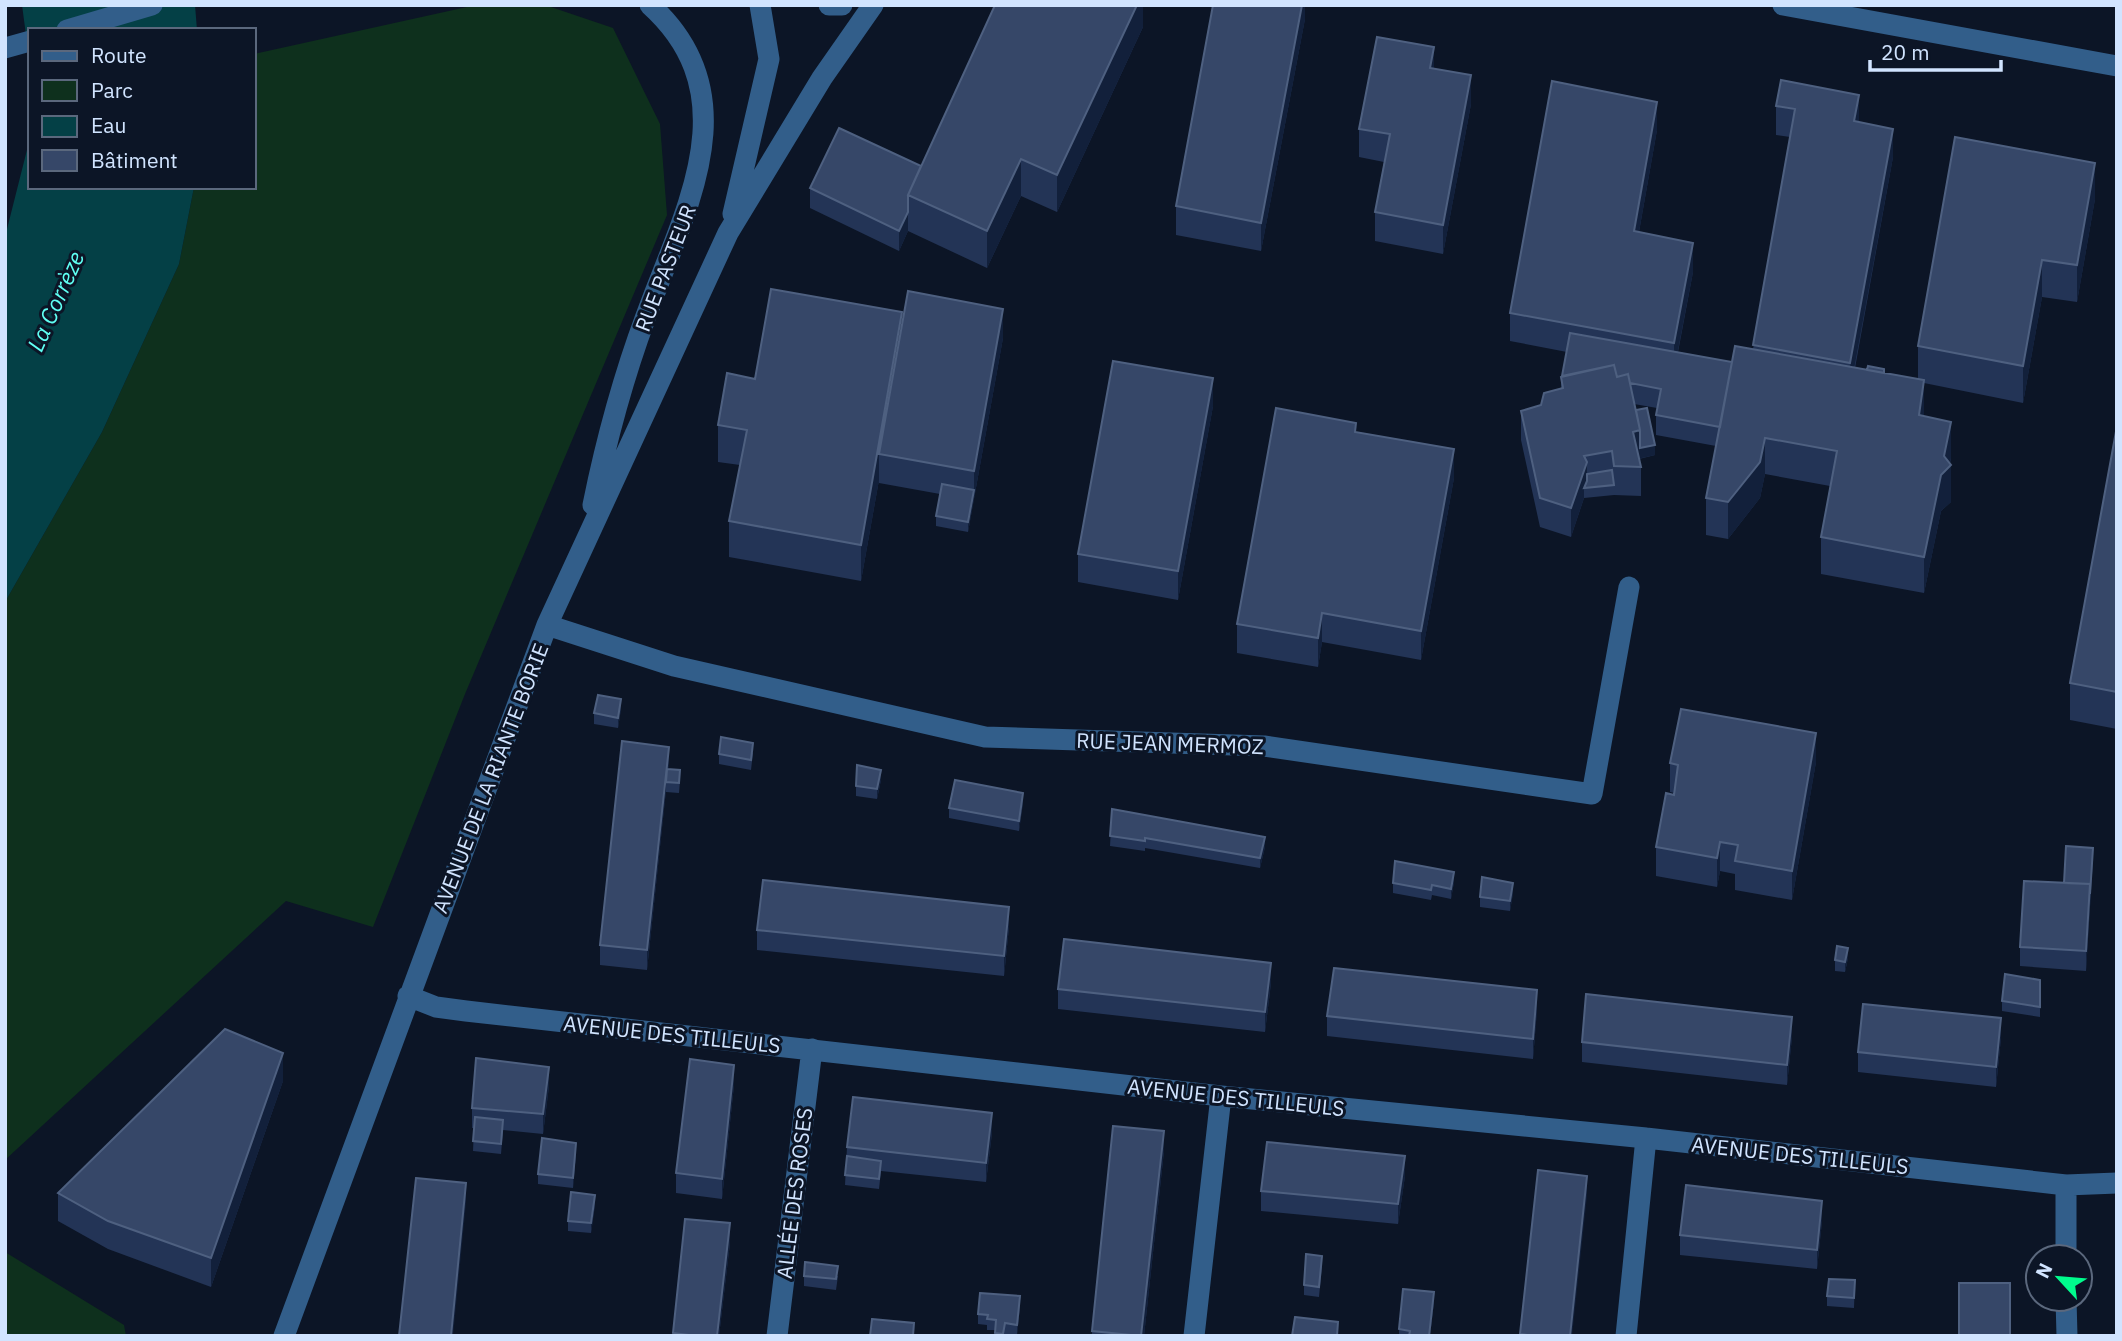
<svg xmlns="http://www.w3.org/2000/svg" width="2122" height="1341" viewBox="0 0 2122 1341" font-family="'IBM Plex Sans',sans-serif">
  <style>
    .green { fill: #0e301d }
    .water { fill: #044046 }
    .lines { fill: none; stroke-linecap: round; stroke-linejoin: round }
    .minor { stroke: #325e8a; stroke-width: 21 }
    .wall { fill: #233456 }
    .shaded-wall { fill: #12203b }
    .building { fill: #364768; stroke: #4e6080; stroke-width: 2 }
    .labels { text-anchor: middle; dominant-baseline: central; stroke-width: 6; stroke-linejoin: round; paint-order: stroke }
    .street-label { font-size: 21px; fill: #d1e4ff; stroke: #0c1526 }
    .water-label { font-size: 23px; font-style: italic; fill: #5ffff3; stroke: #0c1526 }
  </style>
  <rect width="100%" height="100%" fill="#0c1526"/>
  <!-- green -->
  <path class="green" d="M476,5h69l68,23 47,96 7,91 -202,479 -92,233 -87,-26 -281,259v-558l97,-170 77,-168 15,-77h60v-133z
    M5,1252l119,73 2,11h-121z"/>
  <!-- water -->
  <path class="water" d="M22,5h173l2,25h-167v35z
    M30,138v49h164l-15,77 -77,168 -97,170v-365z"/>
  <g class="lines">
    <!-- minor -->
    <path class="minor" d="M829,5h13
      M1783,5l334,61
      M67,30l85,-25
      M5,48l25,-7
      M733,214l36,-155 -9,-54
      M593,505c13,-64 30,-127 53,-189 37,-103 106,-219 4,-311
      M547,625l127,41 311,71 279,9 328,48 37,-207
      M408,996l28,11 30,4 755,85 425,42 420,47 51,-2
      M2066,1185v72
      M2066,1299l1,37
      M284,1336l263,-711 181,-392 94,-155 51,-73
      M777,1336l35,-287
      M1194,1336l27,-240
      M1626,1336l20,-198"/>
  </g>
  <!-- wall -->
  <path class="wall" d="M1143,5v22l-86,185 -36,-16 -34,72 -79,-37 -9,20 -89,-43v-20l111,-22z
    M1305,5v14l-44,232 -85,-16v-29z
    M1434,69l37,35 -28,150 -68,-13v-29l9,-50 -25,-5v-28z
    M1776,106l83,16 34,35 -38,211 63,11v-33l177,-147 -18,103 -35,-5 -19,106 -99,-20v33l27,42 -1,6 1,38 -10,9 -17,82 -103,-19v-37l9,-51 -65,-12 -5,24 -32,41 -22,-4v-37l10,-52 -60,-11v-20l1,-7 -23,-4 2,6 19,45 -16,4 2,8v29l-27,-1 -30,3 -13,39 -31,-10 -19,-87v-29l20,-6 20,-16v-12l1,-1 5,-24 -57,-11v-28l147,-183 -18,102 54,40 -15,80 54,10 21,-13 37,-212 -14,-2z
    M902,324l101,14 -35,194 -32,-6v-10l4,-22 -61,-11v-3l-18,101 -132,-24v-36l11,-56 -22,-3v-37l37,-46z
    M1213,406l-35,194 -100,-18v-28z
    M2117,426v303l-47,-9v-37z
    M1356,432l98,46 -33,182 -99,-18 -4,25 -81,-14v-29z
    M621,709l-3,19 -24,-4v-11z
    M753,753l-2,17 -32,-6v-10z
    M1816,762l-24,138 -57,-10v-16l-15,-3 -3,16 -61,-11v-29l18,-54 -4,-1v-29z
    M668,770l12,11 -1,12 -13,-1v-2l-19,180 -47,-5v-20z
    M881,780l-4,19 -21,-3v-10z
    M1023,803l-4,28 -70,-13v-10z
    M1112,809l153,38 -5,21 -115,-20v3l-35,-5z
    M2093,859l-7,112 -66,-5v-19l44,-64z
    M1454,882l-3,17 -19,-4 -1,5 -38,-7v-10z
    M1513,893l-3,18 -30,-4v-10z
    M1009,927l-5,49 -247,-26v-20z
    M1848,958l-3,14 -10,-1v-11z
    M2040,980v37l-38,-6v-10z
    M1271,983l-6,49 -207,-23v-20z
    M1537,1010l-4,49 -206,-23v-20z
    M1792,1037l-5,48 -205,-23v-20z
    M2001,1038l-5,49 -138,-15v-20z
    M283,1081l-72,206 -103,-38 -50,-28v-28z
    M734,1085l-12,114 -46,-6v-20z
    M549,1086l-6,48 -40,-4 -2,24 -28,-3 1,-23h-2v-20z
    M992,1133l-6,49 -105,-11 -2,18 -34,-4 2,-38z
    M1164,1151l-20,185h-52v-5z
    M576,1153l-3,35 -35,-4v-10z
    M1405,1176l-7,48 -137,-13v-20z
    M595,1205l-4,28 -23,-2v-10z
    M685,1219l45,24 -11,93h-46z
    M1822,1221l-5,48 -137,-14v-20z
    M1322,1266l-3,31 -15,-2v-10z
    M804,1276h34l-2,14 -32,-4z
    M1855,1280l-1,28 -27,-2v-10z
    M1434,1302l-4,34h-31v-7z
    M1020,1307l-3,28 -12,-1 -1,2h-9v-6h-8v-5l-9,-1v-10z"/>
  <!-- shaded-wall -->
  <path class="shaded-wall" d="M1137,5h6v22l-86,185v-37z
    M1302,5h3v14l-44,232v-28z
    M1434,47v29l-4,-8z
    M1471,75v29l-28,150v-29z
    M1859,95v28l-5,-2z
    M1657,102v28l-23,130v-29z
    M1893,129v28l-43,234v-28z
    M1021,159v37l-34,72v-37z
    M2095,163v36l-18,103v-37z
    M908,212v19l-9,20v-20z
    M1693,243v29l-19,99v-28z
    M2042,260v37l-19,106v-37z
    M1003,309v29l-35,194v-10l6,-32v-19z
    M902,312v36l-23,106v26l-18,101v-36z
    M1213,378v28l-35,194v-29z
    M1924,380v37l-5,-2z
    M1951,422v36l-2,9 2,-2v37l-10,9 -17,82v-36z
    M1640,430l15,15v10l-22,5v-28z
    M1765,438v36l-5,24 -32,41v-37z
    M1454,449v29l-33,182v-29z
    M1587,462v26h-3v10l-13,39v-29z
    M1322,613v29l-4,25v-29z
    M621,699v10l-3,19v-10z
    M1816,733v29l-24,138v-29z
    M669,747v20l-2,15h-1v8l-19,180v-20z
    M881,770v10l-4,19v-10z
    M1023,793v10l-4,28v-10z
    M1265,837v10l-5,21v-10z
    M1720,842v29l-3,16v-29z
    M2093,848v11l-7,112v-20z
    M1454,872v10l-3,17v-10z
    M1513,883v10l-3,18v-10z
    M1009,907v20l-5,49v-20z
    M1848,948v10l-3,14v-10z
    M1271,963v20l-6,49v-20z
    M1537,990v20l-4,49v-20z
    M1792,1017v20l-5,48v-20z
    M2001,1018v20l-5,49v-20z
    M283,1053v28l-72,206v-29z
    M734,1065v20l-12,114v-20z
    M549,1067v19l-6,48v-20z
    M992,1113v20l-6,49v-19z
    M1164,1131v20l-20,185h-3z
    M576,1143v10l-3,35v-10z
    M1405,1156v20l-7,48v-20z
    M1587,1176v20l-15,140h-2z
    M466,1183v20l-13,133h-2z
    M595,1195v10l-4,28v-10z
    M1822,1201v20l-5,48v-19z
    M730,1223v20l-11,93h-2z
    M1434,1292v10l-4,34h-1z
    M1020,1296v11l-3,28v-10z"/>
  <!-- building -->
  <path class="building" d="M995,5h142l-80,170 -36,-16 -34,72 -79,-36z
    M1213,5h89l-41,218 -85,-17z
    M1377,37l57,10 -4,21 41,7 -28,150 -68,-13 15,-78 -31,-5z
    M1781,80l78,15 -5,26 39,8 -43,234 -97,-18 42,-236 -19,-3z
    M1552,81l105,21 -23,129 59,12 -19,100 -164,-30z
    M839,128l82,38 -13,29v17l-9,19 -89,-43z
    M1955,137l140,26 -18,102 -35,-5 -19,106 -105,-20z
    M771,289l131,23 -41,233 -132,-24 18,-91 -29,-5 9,-52 28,6z
    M908,291l95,18 -29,162 -95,-17z
    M1570,333l162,29 -12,65 -64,-12 5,-26 -31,-6 -2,-9 -11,3 -3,-12 -52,11z
    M1735,346l189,34 -5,35 32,7 -7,34 7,9 -10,10 -17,82 -103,-20 16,-86 -72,-13 -5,24 -32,40 -22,-4z
    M1113,361l100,17 -35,193 -100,-17z
    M1614,365l3,12 11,-3 12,56 -7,2 8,35 -27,-1 -2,-15 -28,5 3,6 -16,46 -31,-10 -19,-87 20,-6 3,-12 19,-5 -2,-11z
    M1868,366l16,3v4l-17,-3z
    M1276,408l80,15 -1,9 99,17 -33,182 -99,-18 -4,25 -81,-14z
    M1647,408l8,37 -15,3v-18l-4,-20z
    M2117,426v266l-47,-9z
    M1612,470l2,15 -30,3 3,-7v-7z
    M942,484l32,6 -6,32 -32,-6z
    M598,695l23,4 -3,19 -24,-5z
    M1681,709l135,24 -24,138 -57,-10 3,-16 -18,-3 -3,16 -61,-11 10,-54 8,2 4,-30 -8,-2z
    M721,737l32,6 -2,17 -32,-6z
    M622,741l47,6 -22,203 -47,-5z
    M857,765l24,5 -4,19 -21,-3z
    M667,769l13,1 -1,13 -13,-1z
    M955,780l68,13 -4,28 -70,-13z
    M1112,809l153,28 -5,21 -115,-20v3l-35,-5z
    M2066,846l27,2 -3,46v-10l-26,-1z
    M1395,861l59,11 -3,17 -19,-4 -1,5 -38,-7z
    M1482,877l31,6 -3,18 -30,-4z
    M763,880l246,27 -5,49 -247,-26z
    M2024,881l66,3 -4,67 -66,-4z
    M1064,939l207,24 -6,49 -207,-23z
    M1837,946l11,2 -3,14 -10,-2z
    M1334,968l203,22 -4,49 -206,-23z
    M2005,974l35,6v27l-38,-6z
    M1586,994l206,23 -5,48 -205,-23z
    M1863,1004l138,14 -5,49 -138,-15z
    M225,1029l58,24 -72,205 -103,-37 -50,-28z
    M476,1058l73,9 -6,47 -71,-6z
    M690,1059l44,6 -12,114 -46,-6z
    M853,1097l139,16 -6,50 -139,-16z
    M475,1117l28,3 -2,24 -28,-3z
    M1113,1126l51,5 -23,205 -49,-5z
    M542,1138l34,5 -3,35 -35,-4z
    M1267,1142l138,14 -7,48 -137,-13z
    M847,1156l34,5 -2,18 -34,-4z
    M1538,1170l49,6 -17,160h-36l-14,-2z
    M416,1178l50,5 -15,153h-52z
    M1686,1185l136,16 -5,49 -137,-15z
    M571,1192l24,3 -4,28 -23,-2z
    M685,1219l45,4 -13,113h-20l-24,-3z
    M1306,1254l16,2 -3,31 -15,-2z
    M805,1262l33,4 -2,13 -32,-3z
    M1829,1279l26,1 -1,18 -27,-2z
    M1959,1283h51v53h-51z
    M1403,1289l31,3 -5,44h-20l1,-5 -11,-2z
    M980,1293l40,3 -3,29 -12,-2 -2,11 -8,-1 1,-13 -9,-1 1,-4 -10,-1z
    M1295,1317l43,5 -1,14h-45z
    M872,1319l42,4 -1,13h-43z"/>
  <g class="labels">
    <!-- street labels -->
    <g class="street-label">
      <text transform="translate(665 268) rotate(-69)">RUE PASTEUR</text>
      <text transform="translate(1170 743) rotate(2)">RUE JEAN MERMOZ</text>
      <text transform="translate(490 778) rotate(-69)">AVENUE DE LA RIANTE BORIE</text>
      <text transform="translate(672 1034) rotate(6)">AVENUE DES TILLEULS</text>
      <text transform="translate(1236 1097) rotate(6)">AVENUE DES TILLEULS</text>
      <text transform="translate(1800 1155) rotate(6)">AVENUE DES TILLEULS</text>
      <text transform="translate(794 1193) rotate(-83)">ALLÉE DES ROSES</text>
    </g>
    <!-- water labels -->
    <g class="water-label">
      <text transform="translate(55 301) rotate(-66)">La Corrèze</text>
    </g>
  </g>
  <!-- border -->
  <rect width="2122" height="1341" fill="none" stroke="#d1e4ff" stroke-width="14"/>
  <!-- legend -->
  <rect x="28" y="28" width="228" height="161" fill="#0c1526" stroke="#5b687d" stroke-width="2"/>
  <rect x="42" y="51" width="35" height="10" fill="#325e8a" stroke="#5b687d" stroke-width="2"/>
  <text x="91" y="63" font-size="21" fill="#d1e4ff">Route</text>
  <rect x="42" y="80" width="35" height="21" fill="#0e301d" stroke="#5b687d" stroke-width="2"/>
  <text x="91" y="98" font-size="21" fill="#d1e4ff">Parc</text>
  <rect x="42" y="116" width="35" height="21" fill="#044046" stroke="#5b687d" stroke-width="2"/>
  <text x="91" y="133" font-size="21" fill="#d1e4ff">Eau</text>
  <rect x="42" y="150" width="35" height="21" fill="#364768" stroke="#5b687d" stroke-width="2"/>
  <text x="91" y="168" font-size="21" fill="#d1e4ff">Bâtiment</text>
  <!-- north arrow -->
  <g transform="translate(2059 1278) rotate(296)"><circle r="33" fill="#0c1526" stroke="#5b687d" stroke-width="2"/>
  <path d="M0-5L12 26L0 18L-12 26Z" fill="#00fc8d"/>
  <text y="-10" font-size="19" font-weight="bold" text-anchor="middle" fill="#d1e4ff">N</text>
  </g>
  <!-- scale -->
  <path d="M1870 60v10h131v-10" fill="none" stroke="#d1e4ff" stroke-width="3.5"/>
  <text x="1881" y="60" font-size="21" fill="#d1e4ff" stroke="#0c1526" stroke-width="5" paint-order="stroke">20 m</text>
</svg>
